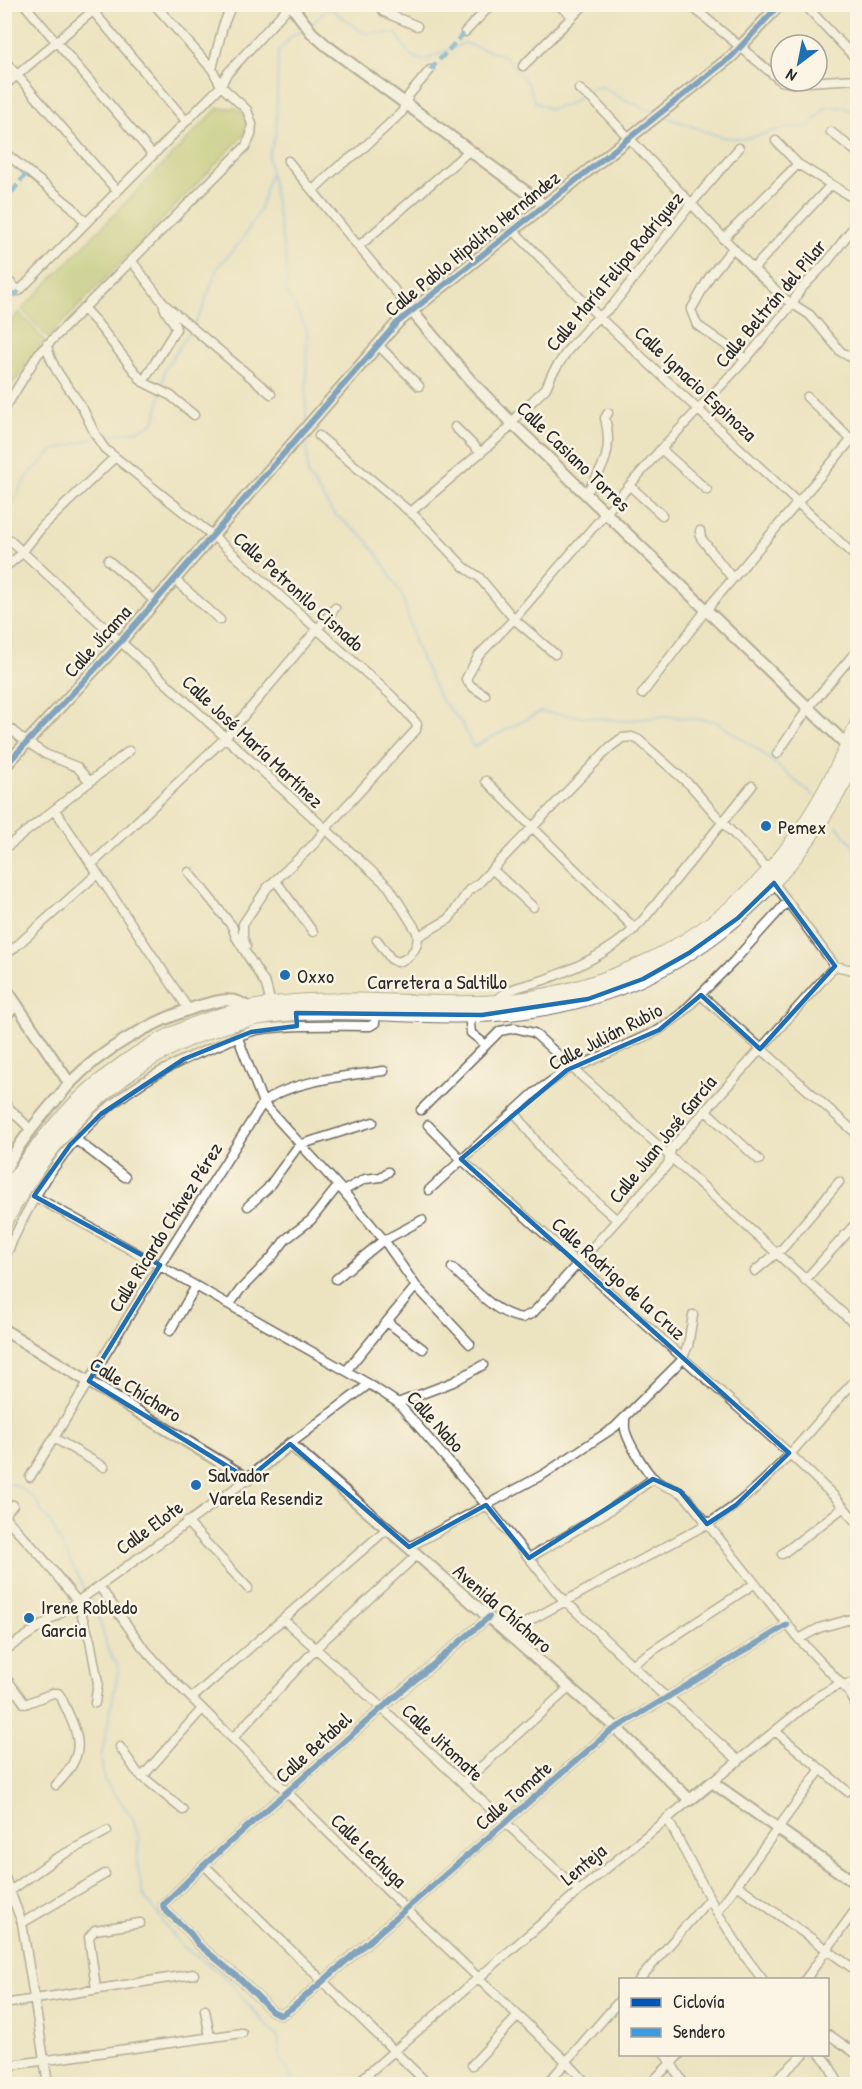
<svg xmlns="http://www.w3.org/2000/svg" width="862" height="2089" viewBox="0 0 862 2089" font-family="'Patrick Hand',sans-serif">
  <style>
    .green { fill: #afc266; stroke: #6d7648; stroke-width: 1.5 }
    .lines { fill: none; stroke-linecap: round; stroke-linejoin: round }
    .stream { stroke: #75b3e8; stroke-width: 2 }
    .minor-casing { stroke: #6f6b60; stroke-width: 11 }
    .tertiary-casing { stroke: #6f6b60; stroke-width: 14 }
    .primary-casing { stroke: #6f6b60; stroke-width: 16 }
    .minor { stroke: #fff; stroke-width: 8 }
    .tertiary { stroke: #fff; stroke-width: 10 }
    .primary { stroke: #fff; stroke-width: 14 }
    .quiet { stroke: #3d9ce1; stroke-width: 4.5; stroke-dasharray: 9 4.5; stroke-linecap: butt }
    .cycleway-casing { stroke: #fcf5e5; stroke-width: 10 }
    .cycleway { stroke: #0057b8; stroke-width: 6 }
    .marked { fill: none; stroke: #1f6fb2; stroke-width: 4.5; stroke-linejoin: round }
    .poi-dot { fill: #1f6fb2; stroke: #fcf5e5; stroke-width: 2 }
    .labels { text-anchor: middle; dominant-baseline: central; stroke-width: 5; stroke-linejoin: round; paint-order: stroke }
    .street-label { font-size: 20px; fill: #2b2b2b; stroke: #fcf5e5 }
    .poi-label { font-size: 20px; fill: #2b2b2b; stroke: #fcf5e5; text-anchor: start }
  </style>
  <rect width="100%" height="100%" fill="#fcf5e5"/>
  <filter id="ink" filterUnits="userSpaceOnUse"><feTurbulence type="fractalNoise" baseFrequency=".0167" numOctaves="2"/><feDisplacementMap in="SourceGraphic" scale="12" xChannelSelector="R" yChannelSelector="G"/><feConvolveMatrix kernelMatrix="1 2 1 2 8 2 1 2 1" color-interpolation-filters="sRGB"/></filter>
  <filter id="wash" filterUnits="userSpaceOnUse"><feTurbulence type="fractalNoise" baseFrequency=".008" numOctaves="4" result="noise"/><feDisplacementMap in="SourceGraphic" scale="24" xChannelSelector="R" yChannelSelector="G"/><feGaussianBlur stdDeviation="1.35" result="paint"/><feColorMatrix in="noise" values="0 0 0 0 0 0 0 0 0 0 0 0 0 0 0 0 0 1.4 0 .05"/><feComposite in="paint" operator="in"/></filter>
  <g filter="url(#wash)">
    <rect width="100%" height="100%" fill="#ece3c1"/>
    <!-- green -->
    <path class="green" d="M218,108h18l10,9 -1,17 -197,204 -26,-29z
      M19,312l26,29 -40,53v-64z"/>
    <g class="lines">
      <!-- stream -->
      <path class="stream" d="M330,8l34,25h32l13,21 14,7 41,-18 41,13 23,28 7,18 15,7 19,-5 14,-10
        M310,26l21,-22
        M306,30l-13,5 -15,17 -2,82 -8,23 18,104v30l21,39 -1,91
        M587,91l4,-3 12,-1 16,10 36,16
        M663,116l59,21 22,2 39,-10 26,-2 16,-19 19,-1 14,9
        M194,324l8,-13 15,-43 25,-28 18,-31 10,-35
        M162,388l3,-19 26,-40
        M306,433l2,42 25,38 32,25 17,23 21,36 12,48 25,53 22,26 11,23 67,-35 84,9 42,-5 49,5 41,27 58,48
        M100,437l40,-7 15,-9 6,-28
        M4,511l7,-7 18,-30 24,-23 41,-13
        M837,826l16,19 5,15
        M4,1482l16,5 16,13 5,11 9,11 36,70
        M89,1597l8,13 11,40 11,17 -18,91 3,22 28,37 7,21 -2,26 6,31 38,50 48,35 20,26 29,31 3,22 14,25"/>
    </g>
  </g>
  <g filter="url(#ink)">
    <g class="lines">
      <defs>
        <path id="minor" d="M24,4l129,151
          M87,4l99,117
          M378,4l6,8 33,14
          M557,4l16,12
          M689,4l92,77
          M804,4l54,57
          M465,32l27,-28
          M4,60l113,131
          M523,66l62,-62
          M212,69l11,-43 9,-22
          M781,81l9,2 68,-4
          M4,86l97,-82
          M579,89l14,11 160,169 32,30 25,16 31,37 17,9
          M831,132l27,21
          M776,141l22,23 60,37
          M4,152l68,55 14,16
          M288,161l123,149
          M313,190l26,-24 20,-14 43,-40 7,-17 21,-25
          M513,230l87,88 258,241
          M723,239l75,-75
          M359,246l111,-96
          M733,248l-23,28 -19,34 6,15 49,34
          M131,260l33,44 107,90
          M753,269l78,-84
          M4,277l15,14 202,-205 5,-11 64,-70
          M83,308l14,15 46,59 28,14 23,19
          M47,344c3,26 25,45 37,67 8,16 10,24 21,38l107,86 180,161 25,28 -1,6 -88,96 -14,18 -47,44 -24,36v13l3,9 -2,4
          M377,344l42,42
          M143,382l33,-53c-1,-9 -11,-14 -12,-23
          M807,397l44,42
          M4,410l34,-56 208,-208 5,-11 1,-11 -5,-14 -26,-24 -9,-17 -58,-65
          M455,427l26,26
          M319,436l97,81 48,50 15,10 35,42 41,35
          M661,449l46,41
          M630,486l32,29
          M586,493c19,-26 27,-43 19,-75l3,-5
          M411,512l96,-82 10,-14 29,-28 6,-14 16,-24 24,-27 21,-18 78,-101 48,-56
          M700,531l1,7 31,40
          M4,535l385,352 27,43c6,14 -5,29 -19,32l-6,-3 -14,-19
          M108,560l47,41
          M4,568l15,-12 23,-29 73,-70
          M174,579l46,41
          M642,694l64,-84 152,-178
          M485,695l-14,-9 -5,-7 13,-24 35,-36 147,-170 85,-90 46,-55 8,-14 28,-29 30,-40
          M4,723l17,15 24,16 32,13 13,15
          M777,754l32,-47 49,-58
          M486,781l149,148
          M55,810l134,200
          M4,849l125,-98
          M91,865l134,-127 110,-130
          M492,869l41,38
          M189,872l43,54 4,11 30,48 5,19
          M276,881l37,51
          M774,883l61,83 23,5
          M419,936l30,-17 20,-29 8,-5 133,-138 12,-9 10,-1 7,3 52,46 31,36 48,49
          M4,957l93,-83
          M701,995l157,140
          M495,1002c14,-17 35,-16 54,-24 35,-13 69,-30 94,-58l109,-134
          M469,1015l2,18 15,12
          M4,1019l13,-14
          M238,1038l25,65 80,88 41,49 32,46 54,58
          M4,1103l26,26
          M421,1110l79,-79 15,-3 19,5 324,294
          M705,1110l54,50
          M514,1111l35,48 68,61
          M428,1125l33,34 328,294 46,44 23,27
          M75,1139l50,38
          M429,1190l104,-96 34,-24 15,-5 77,-35 21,-15 54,-54 53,-59
          M343,1191l22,-12 16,-2 7,-5
          M34,1196l162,90 173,98 29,19 88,102 73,90 101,97 15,11 64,58
          M248,1206l19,-17 32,-44 74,-23
          M4,1260c44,-105 102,-172 210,-213 14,-5 28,-14 42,-17 38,-6 76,-4 114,-4l5,-3 1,-10
          M452,1268c20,18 42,46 70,50l11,-5 135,-149 3,-15 164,-183
          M755,1271l28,-23 56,-66
          M336,1279l45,-37 41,-22
          M805,1280l53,-59
          M230,1304l10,-14 32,-33 14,-18 25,-19 27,-34
          M387,1322l36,27
          M170,1331l26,-45
          M346,1371l70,-85
          M398,1403l55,-21 30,-17
          M625,1419c0,5 -1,9 1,14 4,12 22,43 32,49 11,8 17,4 29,16l112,141 50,53 9,16
          M54,1438l50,29
          M290,1444l79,-60
          M30,1477l130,-212 103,-162c25,-22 88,-28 121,-32
          M4,1515l9,-10
          M4,1516l37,40 36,45 13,39 8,43 -3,20
          M187,1522l61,66
          M409,1547l135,-73 71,-47 66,-66 7,-15 5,-31
          M782,1554l62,-47
          M529,1558l81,-48 44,-32
          M99,1586l43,60 24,27 240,236 161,153 20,22
          M489,1617l-107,91 -178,157 -41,40 1,4 27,25 7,10 41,34 33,33 9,4 11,-7 316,-275 179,-108
          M283,1619l99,89 197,183
          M507,1633l200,-109c60,-34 105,-97 151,-147
          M799,1639l20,-11 39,-11
          M4,1651l90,-61 154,-111
          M631,1665l123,-81
          M4,1675l21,29 28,-11h5l3,4c17,38 29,54 -5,88
          M192,1698l196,-170
          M775,1731l72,60
          M233,1738l90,-97 95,-87
          M120,1747l17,25 46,38
          M142,1777l60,-68
          M712,1782l106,-86 18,-10 22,-4
          M463,1783l106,-95
          M667,1818l50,94 30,47 16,21
          M204,1865l224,219
          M4,1875l18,48 26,161
          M737,1885l121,87
          M10,1891l45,-32 52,-28
          M717,1912l104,-143
          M22,1923l83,-49
          M639,1980l70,-81
          M805,1980l53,-74
          M96,1989l-7,-52 6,-7 45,-7
          M4,2004l190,-30
          M205,2010l5,27
          M828,2034l30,21
          M665,2054l19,30
          M820,2054l7,8 12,22
          M472,2065l45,-48
          M4,2066l238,-33
          M356,2084l223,-193 111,-91
          M547,2084l73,-84
          M650,2084l30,-30
          M771,2084l33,-30"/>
        <path id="tertiary" d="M290,4l22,29 15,13 217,159
          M411,310l59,70 42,43 339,326
          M4,767l117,-126 277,-319 334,-266 48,-52
          M4,986l66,98
          M4,1172c13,-26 30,-47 48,-68 7,-7 12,-14 18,-21 34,-35 81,-61 126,-76 17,-5 38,-13 52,1
          M4,1330l244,149 42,-35 326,284 74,72 22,-18 146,103"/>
        <path id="primary" d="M4,1196c64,-108 163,-185 290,-194 72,-6 145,6 216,-1 97,-11 194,-57 259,-130 39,-43 66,-96 89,-149
          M4,1224c59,-115 159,-203 293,-211 73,-4 147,8 220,-1 160,-18 272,-115 341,-257"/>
      </defs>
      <!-- minor casing -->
      <use href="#minor" class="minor-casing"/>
      <!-- tertiary casing -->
      <use href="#tertiary" class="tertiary-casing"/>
      <!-- primary casing -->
      <use href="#primary" class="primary-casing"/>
      <!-- minor -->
      <use href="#minor" class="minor"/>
      <!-- tertiary -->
      <use href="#tertiary" class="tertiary"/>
      <!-- primary -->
      <use href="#primary" class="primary"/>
      <!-- quiet -->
      <path class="quiet" d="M430,70l35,-38
        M4,203l24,-32
        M4,306l15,-15"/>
      <defs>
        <path id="cycleway" d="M4,767l117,-126 277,-319 334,-266 48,-52
          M489,1617l-107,91 -178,157 -41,40 1,4 27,25 7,10 41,34 33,33 9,4 11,-7 316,-275 179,-108"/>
      </defs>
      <!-- cycleway casing -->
      <use href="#cycleway" class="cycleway-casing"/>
      <!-- cycleway -->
      <use href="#cycleway" class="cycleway"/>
    </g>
  </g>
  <!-- marked area -->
  <path d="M0 0H862V2089H0ZM774,883l61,83 -75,83 -59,-54 -42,35 -92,40 -106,89 328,294 -53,52 -29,19 -27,-33 -27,-12 -124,79 -43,-53 -77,42 -119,-103 -42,35 -159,-98 71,-116 -126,-69 36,-51 31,-31 83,-55 67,-27 46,-6 -1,-13 186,2 106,-16 55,-20 46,-26 49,-35z" fill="#ece3c1" fill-opacity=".55" fill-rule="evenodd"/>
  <path class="marked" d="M774,883l61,83 -75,83 -59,-54 -42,35 -92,40 -106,89 328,294 -53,52 -29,19 -27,-33 -27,-12 -124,79 -43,-53 -77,42 -119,-103 -42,35 -159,-98 71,-116 -126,-69 36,-51 31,-31 83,-55 67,-27 46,-6 -1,-13 186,2 106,-16 55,-20 46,-26 49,-35z"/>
  <!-- markers -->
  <g class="poi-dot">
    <circle cx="766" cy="826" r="6"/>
    <circle cx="285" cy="975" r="6"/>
    <circle cx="196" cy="1485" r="6"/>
    <circle cx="29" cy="1618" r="6"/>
  </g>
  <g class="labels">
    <!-- street labels -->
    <g class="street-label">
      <text transform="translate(472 243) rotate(-39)">Calle Pablo Hipólito Hernández</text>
      <text transform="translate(614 271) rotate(-50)">Calle María Felipa Rodríguez</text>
      <text transform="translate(770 303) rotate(-50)">Calle Beltrán del Pilar</text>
      <text transform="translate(696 383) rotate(43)">Calle Ignacio Espinoza</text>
      <text transform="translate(574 456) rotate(44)">Calle Casiano Torres</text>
      <text transform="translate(299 591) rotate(42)">Calle Petronilo Cisnado</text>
      <text transform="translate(97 641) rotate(-48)">Calle Jícama</text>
      <text transform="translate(253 741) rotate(43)">Calle José María Martínez</text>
      <text x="437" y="981">Carretera a Saltillo</text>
      <text transform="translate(605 1036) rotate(-27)">Calle Julián Rubio</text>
      <text transform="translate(662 1139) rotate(-51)">Calle Juan José García</text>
      <text transform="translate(165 1227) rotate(-58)">Calle Ricardo Chávez Pérez</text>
      <text transform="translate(619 1278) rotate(42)">Calle Rodrigo de la Cruz</text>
      <text transform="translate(136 1389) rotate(32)">Calle Chícharo</text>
      <text transform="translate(436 1421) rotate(48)">Calle Nabo</text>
      <text transform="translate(149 1527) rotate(-36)">Calle Elote</text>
      <text transform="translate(503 1608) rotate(41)">Avenida Chícharo</text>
      <text transform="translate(443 1742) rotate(43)">Calle Jitomate</text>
      <text transform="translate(313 1747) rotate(-42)">Calle Betabel</text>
      <text transform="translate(513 1795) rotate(-41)">Calle Tomate</text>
      <text transform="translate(369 1850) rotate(44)">Calle Lechuga</text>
      <text transform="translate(583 1864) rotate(-40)">Lenteja</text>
    </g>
    <!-- poi labels -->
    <g class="poi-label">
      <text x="778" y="826">Pemex</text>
      <text x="297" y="975">Oxxo</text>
      <text x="208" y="1474">Salvador<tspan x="208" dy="23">Varela Resendiz</tspan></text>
      <text x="41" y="1606">Irene Robledo<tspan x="41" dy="23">Garcia</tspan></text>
    </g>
  </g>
  <!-- margin -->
  <rect width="862" height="2089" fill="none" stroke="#fcf5e5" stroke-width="24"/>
  <!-- legend -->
  <rect x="619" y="1978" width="210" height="78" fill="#fcf5e5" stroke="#a8a49b" stroke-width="1.5"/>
  <rect x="631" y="1998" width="30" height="9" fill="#0057b8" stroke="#a8a49b" stroke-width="1.5"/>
  <text x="673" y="2008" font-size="18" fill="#2b2b2b">Ciclovía</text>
  <rect x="631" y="2028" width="30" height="9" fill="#3d9ce1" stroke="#a8a49b" stroke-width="1.5"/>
  <text x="673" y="2038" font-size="18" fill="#2b2b2b">Sendero</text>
  <!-- north arrow -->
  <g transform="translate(799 63) rotate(212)"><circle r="28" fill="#fcf5e5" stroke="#a8a49b" stroke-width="1.5"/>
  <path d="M0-4.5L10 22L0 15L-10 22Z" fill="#1f6fb2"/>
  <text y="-9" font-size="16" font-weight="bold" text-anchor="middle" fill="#2b2b2b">N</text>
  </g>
</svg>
